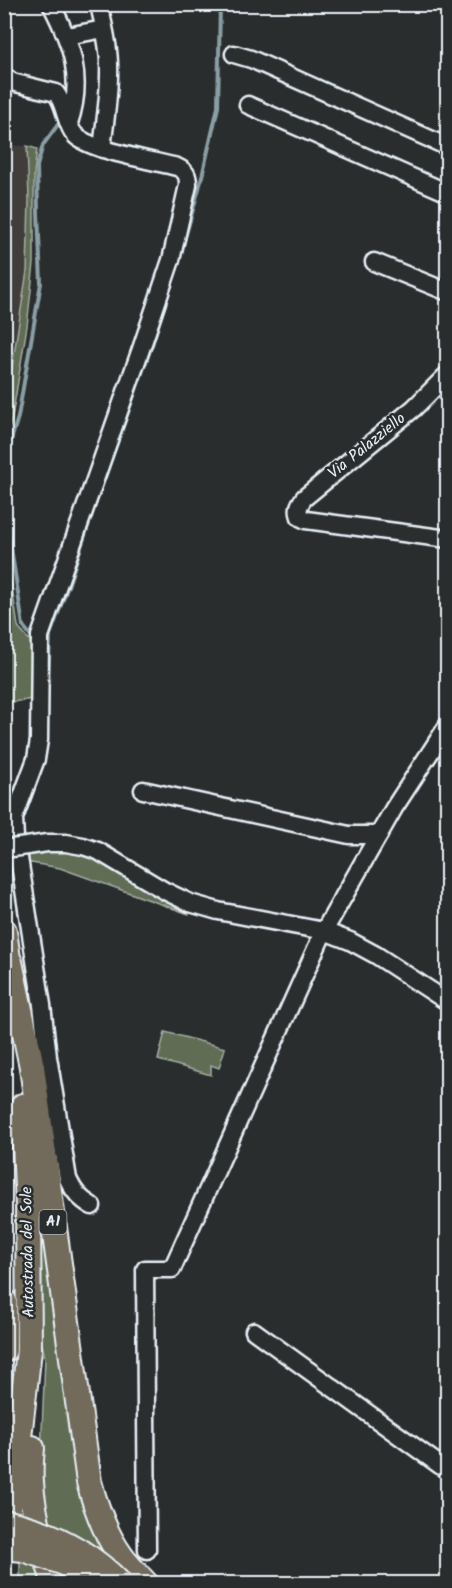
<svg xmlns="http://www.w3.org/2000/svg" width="452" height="1588" viewBox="0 0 452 1588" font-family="Kalam,sans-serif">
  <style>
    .built { fill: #3f3d3a }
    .green { fill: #606c53; stroke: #a4aea6; stroke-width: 1.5 }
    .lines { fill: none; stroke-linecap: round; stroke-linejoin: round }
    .stream { stroke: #8a9fa5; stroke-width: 4 }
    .minor-casing { stroke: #e8f1f8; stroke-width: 21 }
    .highway-casing { stroke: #e8f1f8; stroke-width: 28 }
    .minor { stroke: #2a2d2e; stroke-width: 16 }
    .highway { stroke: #726b5a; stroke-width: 24 }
    .minor-bridge-casing { stroke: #e8f1f8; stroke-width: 21; stroke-linecap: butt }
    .highway-bridge-casing { stroke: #e8f1f8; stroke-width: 28; stroke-linecap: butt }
    .minor-bridge { stroke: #2a2d2e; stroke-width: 16 }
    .highway-bridge { stroke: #726b5a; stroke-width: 24 }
    .labels { text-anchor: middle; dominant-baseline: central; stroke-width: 5; stroke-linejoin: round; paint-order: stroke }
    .shield { fill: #2a2d2e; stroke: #afb6bb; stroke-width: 1.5 }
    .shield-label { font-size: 15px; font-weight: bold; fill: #e8f1f8 }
    .street-label { font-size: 16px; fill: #e8f1f8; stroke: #2a2d2e }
  </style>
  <rect width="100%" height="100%" fill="#2a2d2e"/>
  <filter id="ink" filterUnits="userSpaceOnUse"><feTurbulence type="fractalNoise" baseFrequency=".0167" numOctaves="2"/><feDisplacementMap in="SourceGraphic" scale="12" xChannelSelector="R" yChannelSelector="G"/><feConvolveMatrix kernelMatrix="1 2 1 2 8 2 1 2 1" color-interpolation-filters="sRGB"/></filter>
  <g filter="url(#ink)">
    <!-- built -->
    <path class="built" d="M5,145l22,1 2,101 -2,24 -22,141z"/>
    <!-- green -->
    <path class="green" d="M27,146l10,3 -3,24v90l-7,63 -15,92 -7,27v-33l22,-141 2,-72z
      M4,536l14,90 3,5 11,12 1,56 -28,4z
      M27,848l49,3 26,11 90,48 -3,4 -129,-46 -34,-6 -3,-4z
      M165,1032l60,16 -6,20 -8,-3v10l-53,-15z
      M38,1176l35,235 65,172h-74l-18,-62 -6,-41 5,-122 -6,-30z
      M20,1539l29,44 -29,1z"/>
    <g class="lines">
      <!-- stream -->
      <path class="stream" d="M178,263l23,-82 17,-74 2,-103
        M4,464l14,-47 23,-134 -3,-70 -1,-47 6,-21 19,-26
        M4,502l19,124 9,11 4,1
        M48,688l2,-53 18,-49 28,-84 57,-160 21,-66"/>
      <defs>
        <path id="minor" d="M51,4c21,40 33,75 18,119
          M99,4c4,20 10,40 10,61 1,28 -4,56 -7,84
          M67,36l37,-7
          M234,54l17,5 197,88
          M4,76l8,6 44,11c10,12 9,31 19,42 13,15 80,26 102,32 9,4 11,8 11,18l-17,75 -30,89 -101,287 -1,104 -3,19 -22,59 1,21
          M248,105l200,88
          M374,262l74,30
          M448,374l-34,34 -110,90c-5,7 -7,11 -4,19l6,3 142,19
          M143,790l206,45h30
          M27,846l20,-3h19l17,3 15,5 67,40 25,12 28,8 106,20 26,10 26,14 72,47
          M19,858l23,147 6,52 20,122c6,13 12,20 24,27
          M254,1331l194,140
          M147,1550l-2,-281h27l152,-338 70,-123 54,-83"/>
        <path id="highway" d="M4,931l7,48
          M10,962l22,105 57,415c7,26 16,52 32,74 7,10 17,19 25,28
          M4,1301v49
          M32,1448c-1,11 -2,23 -1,34 2,35 13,68 24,102
          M4,1537l11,-65 14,-122 -1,-143 -5,-101"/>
      </defs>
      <!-- minor casing -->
      <use href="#minor" class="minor-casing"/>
      <!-- highway casing -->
      <use href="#highway" class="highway-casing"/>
      <!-- minor -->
      <use href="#minor" class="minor"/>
      <!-- highway -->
      <use href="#highway" class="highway"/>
      <defs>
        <path id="minor-bridge" d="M4,849l23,-3"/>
        <path id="highway-bridge" d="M4,1522c45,9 84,29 116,62
          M4,1547l19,2 39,13 25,16"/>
      </defs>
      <!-- minor-bridge casing -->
      <use href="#minor-bridge" class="minor-bridge-casing"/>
      <!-- highway-bridge casing -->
      <use href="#highway-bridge" class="highway-bridge-casing"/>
      <!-- minor-bridge -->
      <use href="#minor-bridge" class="minor-bridge"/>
      <!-- highway-bridge -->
      <use href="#highway-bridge" class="highway-bridge"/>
    </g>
  </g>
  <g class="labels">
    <!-- shield labels -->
    <rect class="shield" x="39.5" y="1210" width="27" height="24" rx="4.5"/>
    <g class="shield-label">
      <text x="53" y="1222">A1</text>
    </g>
    <!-- street labels -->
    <g class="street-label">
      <text transform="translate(367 446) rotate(-39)">Via Palazziello</text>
      <text transform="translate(28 1252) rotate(-91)">Autostrada del Sole</text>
    </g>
  </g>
  <!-- margin -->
  <rect width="452" height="1588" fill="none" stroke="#2a2d2e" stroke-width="24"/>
  <rect x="12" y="12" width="428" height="1564" fill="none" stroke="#e8f1f8" stroke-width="2" filter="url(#ink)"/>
</svg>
